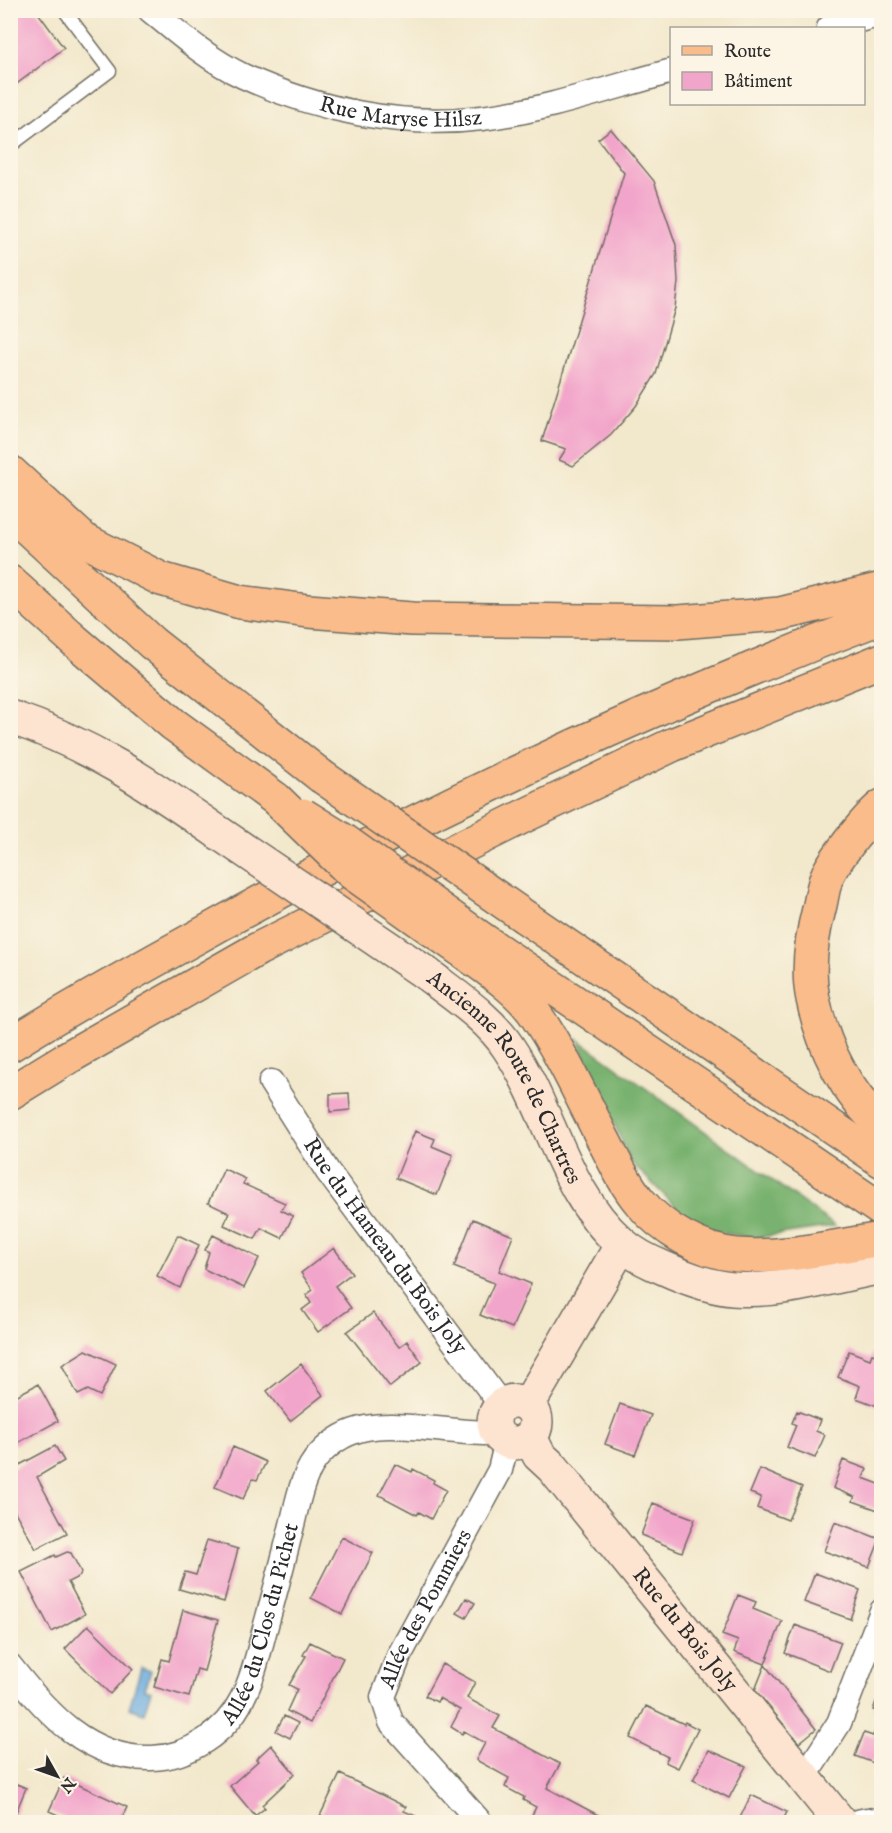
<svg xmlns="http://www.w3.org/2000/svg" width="892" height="1833" viewBox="0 0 892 1833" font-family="'IM FELL English',serif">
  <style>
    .forest { fill: #79b270; stroke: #526e4e; stroke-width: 1.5 }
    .water { fill: #6aabde; stroke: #4a6b84; stroke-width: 1.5 }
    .building { fill: #f2a5ca }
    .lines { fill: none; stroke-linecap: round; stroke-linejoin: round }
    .lane-casing { stroke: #716d63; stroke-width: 15 }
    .street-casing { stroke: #716d63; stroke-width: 27 }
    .secondary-casing { stroke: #716d63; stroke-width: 36 }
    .primary-casing { stroke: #716d63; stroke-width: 36 }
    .highway-casing { stroke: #716d63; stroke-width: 36 }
    .lane { stroke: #fff; stroke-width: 12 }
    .street { stroke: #fff; stroke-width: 24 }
    .secondary { stroke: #fde4d1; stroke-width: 33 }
    .primary { stroke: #fabc8b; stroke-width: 33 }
    .highway { stroke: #fabc8b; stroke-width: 33 }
    .secondary-bridge-casing { stroke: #716d63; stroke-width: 36; stroke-linecap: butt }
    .primary-bridge-casing { stroke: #716d63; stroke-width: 36; stroke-linecap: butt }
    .highway-bridge-casing { stroke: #716d63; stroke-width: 36; stroke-linecap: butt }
    .secondary-bridge { stroke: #fde4d1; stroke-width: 33 }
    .primary-bridge { stroke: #fabc8b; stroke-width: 33 }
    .highway-bridge { stroke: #fabc8b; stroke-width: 33 }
    .labels { text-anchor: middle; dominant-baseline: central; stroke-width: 4.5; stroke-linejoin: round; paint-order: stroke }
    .street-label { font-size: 22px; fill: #2b2b2b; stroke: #fcf5e5 }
  </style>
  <rect width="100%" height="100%" fill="#fcf5e5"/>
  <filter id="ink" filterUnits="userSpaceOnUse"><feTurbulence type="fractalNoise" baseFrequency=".0167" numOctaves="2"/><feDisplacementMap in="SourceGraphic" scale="12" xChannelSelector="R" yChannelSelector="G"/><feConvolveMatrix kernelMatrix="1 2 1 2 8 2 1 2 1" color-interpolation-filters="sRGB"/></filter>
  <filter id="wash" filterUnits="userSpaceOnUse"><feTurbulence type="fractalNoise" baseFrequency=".008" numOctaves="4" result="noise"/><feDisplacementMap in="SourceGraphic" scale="24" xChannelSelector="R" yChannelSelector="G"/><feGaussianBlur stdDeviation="1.35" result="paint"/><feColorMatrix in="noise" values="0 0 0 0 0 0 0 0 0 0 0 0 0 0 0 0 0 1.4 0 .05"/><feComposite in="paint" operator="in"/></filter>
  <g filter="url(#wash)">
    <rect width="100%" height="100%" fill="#f2e8cc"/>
    <!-- forest -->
    <path class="forest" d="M578,1039l257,187 -81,12 -56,-9 -68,-68z"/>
    <!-- water -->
    <path class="water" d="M141,1668l10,3 -6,18 6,2 -7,22 -15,-5z"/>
    <g id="blocks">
      <!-- building -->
      <path class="building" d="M10,10h26l28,38 -54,41z
        M611,129l43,52 22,64 2,37 -3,26 -19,66 -20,32 -25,29 -38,31 -14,-6 7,-11 -24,-8 82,-268 -26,-34z
        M349,1093l1,17 -20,2v-18z
        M415,1131l20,8 -3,7 21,9 -16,40 -41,-17z
        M224,1169l22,10 -3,5 42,19 -4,7 12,6 -11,22 -21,-10 -6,11 -31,-14 5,-12 -21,-10z
        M473,1219l40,17 -14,35 32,13 -19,44 -32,-13 14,-32 -40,-16z
        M178,1235l21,10 -19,43 -23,-12z
        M213,1235l46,23 -15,30 -40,-19 5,-17 -4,-2z
        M334,1248l18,25 -17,13 16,22 -33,24 -16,-22 9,-7 -5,-8 7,-5 -12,-17z
        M373,1313l26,34 8,-6 15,21 -32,25 -43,-55z
        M86,1350l30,14 -16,32 -12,-6 -10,5 -16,-30z
        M849,1351l21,8 2,-5 10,3 -2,50 -24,-9 4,-12 -22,-9z
        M301,1364l22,31 -33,26 -23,-30z
        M38,1384l20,37 -44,24 -4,-7v-39z
        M620,1404l31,11 -16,40 -30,-11z
        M797,1411l23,9 -4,11 9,4 -10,23 -28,-11 9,-22 -4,-2z
        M55,1446l9,15 -27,16 30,56 -31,16 -26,-46v-33z
        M233,1447l33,15 -9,18 -4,-1 -10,20 -28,-12z
        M843,1460l24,9 -4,9 19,7v22l-2,-1 -2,4 -25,-9 2,-4 -22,-9z
        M395,1464l17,8 1,-3 21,11 -1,3 13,7 -15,29 -12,-7 -2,3 -38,-20z
        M760,1469l42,18 -14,33 -31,-12 4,-11 -11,-4z
        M653,1503l42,16 -13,33 -41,-17z
        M835,1522l45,17 -11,28 -45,-16z
        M342,1537l31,16 -31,61 -31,-16z
        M207,1540l31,9 -14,53 -45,-13 6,-17 11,3z
        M67,1552l4,1 10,19 -1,4 -12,6 17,32 -33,18 -31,-60 34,-17 1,2z
        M815,1573l45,17 -10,29 -46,-17z
        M738,1595l18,7 -3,7 29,12 -17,43 -31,-12 4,-11 -16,-6z
        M466,1598l9,5 -9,15 -9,-5z
        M183,1610l35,10 -14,51 -7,-2 -8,28 -35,-10 8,-28 7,2z
        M88,1625l45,44 -23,25 -45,-45z
        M795,1625l46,17 -11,29 -45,-18z
        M310,1642l33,16 -33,65 -23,-12 10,-22 -8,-4 17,-29 -3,-1z
        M442,1664l33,18 -8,16 33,18 -7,12 67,36 -13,24 64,34h-75l-6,-3 6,-12 -13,-7 1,-3 -19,-10 4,-9 -33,-18 9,-17 -21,-12 -2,3 -11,-7 9,-17 -21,-12 -2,4 -12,-6z
        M765,1665l51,64 -17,14 -44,-53z
        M881,1688h1v25l-9,-3z
        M646,1706l38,18 1,-2 13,7 -20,39 -13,-6 3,-5 -38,-19z
        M881,1714h1v52l-27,-10 9,-23 9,3z
        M284,1716l14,7 -8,15 -14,-7z
        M271,1745l24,29 -33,31 3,3 -10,8 -25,-30 28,-25 -2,-2z
        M709,1750l37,16 -17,32 -36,-18z
        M340,1774l66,33 -2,4 25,11h-96l-13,-6z
        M64,1778l63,29 -7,15h-47l-24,-11z
        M10,1781l16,7 -14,34h-2z
        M751,1795l36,17 -5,10h-44z"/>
    </g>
  </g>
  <g filter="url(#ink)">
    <use href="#blocks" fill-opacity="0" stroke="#716d63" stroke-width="1.5"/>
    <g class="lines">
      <defs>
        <path id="lane" d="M10,146l100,-75 -46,-61"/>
        <g id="street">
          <path id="s1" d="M150,10c29,24 59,50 93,66 74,34 158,52 239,42 64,-8 127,-30 190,-47"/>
          <path d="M829,28l53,-14"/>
          <path id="s2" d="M271,1082l57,90 174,234"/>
          <path id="s3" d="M10,1666c36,46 78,94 142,92 37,-1 74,-26 90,-59 12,-23 17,-49 24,-74 9,-33 18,-67 26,-100 6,-24 10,-52 28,-71 31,-33 64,-29 105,-26 20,2 39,4 59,5l11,-4"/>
          <path d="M805,1776l34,-53 43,-112"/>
          <path id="s4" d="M480,1822l-89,-100 -8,-25 16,-41 101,-186 7,-29"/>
          <path d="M857,1822l10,-2 14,2"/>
        </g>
        <g id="secondary">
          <path d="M10,717c81,27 140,68 209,116"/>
          <path id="s5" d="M427,974c28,22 61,43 81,73 42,62 55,145 113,196 12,11 28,19 43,25 22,10 45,19 69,21 50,4 100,-13 149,-22"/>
          <circle cx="515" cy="1422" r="21"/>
          <path d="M528,1405l94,-161"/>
          <path id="s6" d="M530,1437l9,18 14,13 287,354"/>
        </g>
        <path id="primary" d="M10,512l142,131 169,133
          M10,582l64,58 99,84 103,75
          M525,917l357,244
          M483,940l399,270"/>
        <path id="highway" d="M10,472l74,68 77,39 79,23 68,9 104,8 266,3 102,-8 102,-25
          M882,806c-11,8 -19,20 -28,30 -9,12 -19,24 -26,38 -5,10 -6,24 -9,35 -7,27 -12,62 -6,90 10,47 33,95 69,126
          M464,952c24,18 51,35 69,59 28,40 48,85 70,128 11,21 21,44 37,63 22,27 61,50 97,53 49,4 97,-9 145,-16
          M10,1045c59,-37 118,-70 178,-103 223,-125 455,-234 694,-325
          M10,1093l57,-35 191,-109 268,-134 146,-70 210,-85"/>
      </defs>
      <!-- lane casing -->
      <use href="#lane" class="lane-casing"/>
      <!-- street casing -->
      <use href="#street" class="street-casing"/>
      <!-- secondary casing -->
      <use href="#secondary" class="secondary-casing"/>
      <!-- primary casing -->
      <use href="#primary" class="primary-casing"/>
      <!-- highway casing -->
      <use href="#highway" class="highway-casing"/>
      <!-- lane -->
      <use href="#lane" class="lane"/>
      <!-- street -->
      <use href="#street" class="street"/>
      <!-- secondary -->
      <use href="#secondary" class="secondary"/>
      <!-- primary -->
      <use href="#primary" class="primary"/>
      <!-- highway -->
      <use href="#highway" class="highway"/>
      <defs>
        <path id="secondary-bridge" d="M219,833l208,141"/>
        <path id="primary-bridge" d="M321,776l204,141
          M303,815l40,25 140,100"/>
        <path id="highway-bridge" d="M276,799l75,73 113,80"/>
      </defs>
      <!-- secondary-bridge casing -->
      <use href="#secondary-bridge" class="secondary-bridge-casing"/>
      <!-- primary-bridge casing -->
      <use href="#primary-bridge" class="primary-bridge-casing"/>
      <!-- highway-bridge casing -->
      <use href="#highway-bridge" class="highway-bridge-casing"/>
      <!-- secondary-bridge -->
      <use href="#secondary-bridge" class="secondary-bridge"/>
      <!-- primary-bridge -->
      <use href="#primary-bridge" class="primary-bridge"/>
      <!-- highway-bridge -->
      <use href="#highway-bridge" class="highway-bridge"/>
    </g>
  </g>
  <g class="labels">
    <!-- street labels -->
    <g class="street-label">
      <text stroke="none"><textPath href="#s1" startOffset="278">Rue Maryse Hilsz</textPath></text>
      <text stroke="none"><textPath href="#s5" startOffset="132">Ancienne Route de Chartres</textPath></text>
      <text stroke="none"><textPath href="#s2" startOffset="200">Rue du Hameau du Bois Joly</textPath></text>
      <text stroke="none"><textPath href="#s4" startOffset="258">Allée des Pommiers</textPath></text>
      <text stroke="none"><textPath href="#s3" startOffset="366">Allée du Clos du Pichet</textPath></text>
      <text stroke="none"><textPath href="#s6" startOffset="248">Rue du Bois Joly</textPath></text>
    </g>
  </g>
  <!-- margin -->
  <rect width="892" height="1833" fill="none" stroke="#fcf5e5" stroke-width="36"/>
  <!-- legend -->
  <rect x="670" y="27" width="195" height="78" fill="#fcf5e5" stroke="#a8a49b" stroke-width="1.5"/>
  <rect x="682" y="46" width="30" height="9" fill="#fabc8b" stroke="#a8a49b" stroke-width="1.5"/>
  <text x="724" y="57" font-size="18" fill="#2b2b2b">Route</text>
  <rect x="682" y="72" width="30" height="18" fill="#f2a5ca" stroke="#a8a49b" stroke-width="1.5"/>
  <text x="724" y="87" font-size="18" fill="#2b2b2b">Bâtiment</text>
  <!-- north arrow -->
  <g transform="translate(57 1776) rotate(130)" stroke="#fcf5e5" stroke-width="4.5" paint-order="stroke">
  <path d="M0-4.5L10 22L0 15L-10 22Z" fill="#2b2b2b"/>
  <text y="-9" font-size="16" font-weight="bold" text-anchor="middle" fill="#2b2b2b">N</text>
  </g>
</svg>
